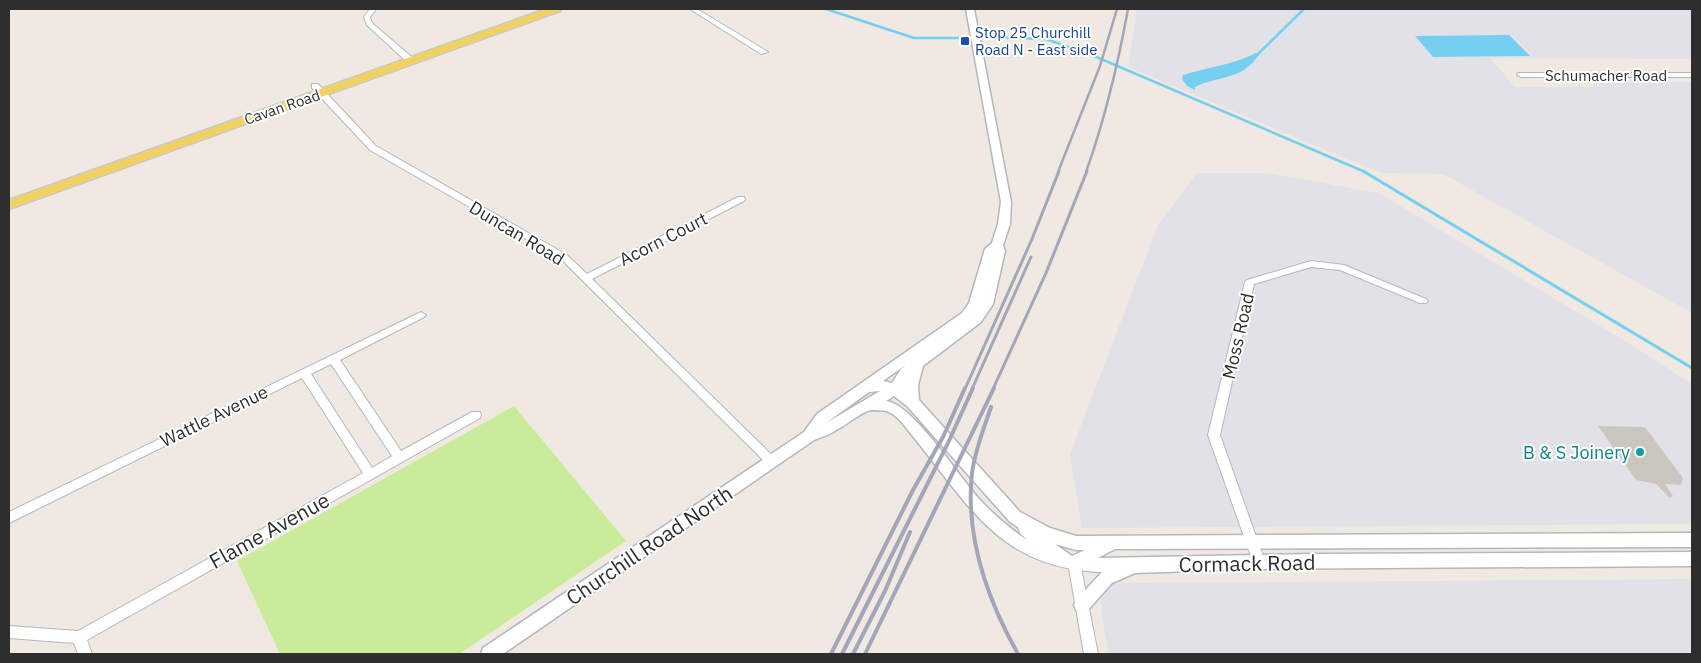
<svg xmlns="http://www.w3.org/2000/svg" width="1701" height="663" viewBox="0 0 1701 663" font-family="'IBM Plex Sans',sans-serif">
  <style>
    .industrial { fill: #e3e1e8 }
    .pitch { fill: #c9ec9a }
    .water { fill: #75cff0 }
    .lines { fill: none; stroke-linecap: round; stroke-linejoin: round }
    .stream-far1 { stroke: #75cff0; stroke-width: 2.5 }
    .stream { stroke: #75cff0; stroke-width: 3 }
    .building { fill: #cbc7bf }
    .minor-casing { stroke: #b4b7c1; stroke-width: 2 }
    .tertiary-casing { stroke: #b4b7c1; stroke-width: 3 }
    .primary-casing { stroke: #c9c9c9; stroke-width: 3 }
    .minor { fill: #fff; fill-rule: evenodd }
    .tertiary { fill: #fff; fill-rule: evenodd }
    .primary { fill: #f2d163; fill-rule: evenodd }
    .rail-far2 { stroke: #a3a6b8; stroke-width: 2.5 }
    .rail-far1 { stroke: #a3a6b8; stroke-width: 3 }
    .rail { stroke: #a3a6b8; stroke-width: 4 }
    .transit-dot { fill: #1a4fb4; stroke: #fff; stroke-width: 2 }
    .culture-dot { fill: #0f9aa8; stroke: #fff; stroke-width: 2 }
    .labels { text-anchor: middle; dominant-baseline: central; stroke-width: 4; stroke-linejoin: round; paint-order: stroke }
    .far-transit-label { font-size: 15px; fill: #164399; stroke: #fff; text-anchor: start }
    .far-street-label { font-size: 15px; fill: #2e2e2e; stroke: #fff }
    .street-label { font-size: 18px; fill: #2e2e2e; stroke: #fff }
    .culture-label { font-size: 18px; fill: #0d838f; stroke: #fff; text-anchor: end }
    .near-street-label { font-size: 21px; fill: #2e2e2e; stroke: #fff }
  </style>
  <rect width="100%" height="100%" fill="#efe9e1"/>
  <!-- industrial -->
  <path class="industrial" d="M1137,9h555v50l-202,-1 25,29h77l4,-5h96v231l-249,-139 -62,-1 -253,-106z
    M1197,173h70l112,20 259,156 54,35v140l-610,4 -12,-74 88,-229z
    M1692,579v75h-583l-7,-37 -1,-22 13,-12z"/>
  <!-- pitch -->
  <path class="pitch" d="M514,406l112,135 -167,113h-179l-43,-93z"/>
  <!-- water -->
  <path class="water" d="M1509,35l21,21 -97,1 -18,-21z
    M1256,53l4,1c-4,4 -7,9 -11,12 -14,13 -37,12 -54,21v3l-8,-4 -5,-7 1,-4c22,-7 53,-11 73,-22z"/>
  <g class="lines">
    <!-- stream-far1 -->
    <path class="stream-far1" d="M826,9l88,29h51
      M986,37l60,2 48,17 271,116
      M1258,54l46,-45"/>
    <!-- stream -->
    <path class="stream" d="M1363,171l329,197"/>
  </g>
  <!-- building -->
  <path class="building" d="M1598,426l47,1 38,51 -2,7 -16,-1 8,12 -3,2 -14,-14 -20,-4z"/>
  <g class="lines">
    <defs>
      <path id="minor" d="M370,9h6l-6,8 2,6 42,36v4h-6l-41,-38 -3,-8z
        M690,9h7l71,43 -7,2z
        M1518,73h174v4h-171l-4,-2z
        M312,84h6l58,62 191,109 20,19 151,-77h6l1,2 -1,2 -152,78 183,179 2,3 -2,3 -4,2 -4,-2 -206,-205 -191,-109 -58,-62z
        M1311,261l33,4 82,34 2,2 -2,2h-6l-80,-33 -29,-3 -57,17 -34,151 45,127 -2,4 -4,1 -4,-1 -2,-4 -45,-127 37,-153 2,-2z
        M421,312l5,3 -2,2 -84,43 61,91 71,-39h8l1,3 -1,3 -393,222 5,14h-14l-4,-11 -65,-5v-12l69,5 285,-158 -61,-95 -293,145v-11zM331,364l61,92 -20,12 -61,-94z
        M1074,557l4,2 2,4 18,91h-14l-16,-91 2,-4z"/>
      <path id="tertiary" d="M966,9h8l37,193 -1,22 -7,21 2,6 -12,53 -12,18 -58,44 -5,19 1,15 101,112 30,16 26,8 616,-3v14l-577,2 -17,9 217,-4 377,-2v14l-443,3 -114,4 -23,10 -24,27 -6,2 -6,-2 -2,-5 2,-5 26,-28c-100,-4 -130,-62 -186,-132 -8,-9 -18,-26 -30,-29 -4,-1 -11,-1 -15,-1 -10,2 -23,14 -33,19 -7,5 -16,8 -24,11l-311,214h-22l2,-6 321,-216 13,-18 145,-101 7,-10 16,-54 7,-6 6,-19 3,-22zM907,364l-6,5 -9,14 -9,-2zM880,391l-54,32 43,-31zM894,396l13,10 103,116 8,5 2,6 7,7c-18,-12 -33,-25 -47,-40 -20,-22 -68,-97 -94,-99zM1055,544l21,6h9l-13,6z"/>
      <path id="primary" d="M546,9h15l-1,2 -551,198v-9z"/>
    </defs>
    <!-- minor casing -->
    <use href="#minor" class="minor-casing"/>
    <!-- tertiary casing -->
    <use href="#tertiary" class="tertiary-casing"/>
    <!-- primary casing -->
    <use href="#primary" class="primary-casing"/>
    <!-- minor -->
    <use href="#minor" class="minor"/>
    <!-- tertiary -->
    <use href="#tertiary" class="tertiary"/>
    <!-- primary -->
    <use href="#primary" class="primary"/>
    <!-- rail-far2 -->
    <path class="rail-far2" d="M1058,172l42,-106 17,-57
      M1086,172c19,-53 32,-108 42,-163"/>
    <!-- rail-far1 -->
    <path class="rail-far1" d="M965,389l67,-150 27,-68
      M972,389l59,-132
      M993,389l53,-116 41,-102"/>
    <!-- rail -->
    <path class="rail" d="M991,407c-7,21 -16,43 -19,66 -7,64 15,126 46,181
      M831,654l82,-164 30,-53 22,-49
      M842,654l106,-211 25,-55
      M853,654l32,-63 25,-59
      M865,654l129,-266"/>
  </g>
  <!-- markers -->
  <rect class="transit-dot" x="960" y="36" width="10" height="10" rx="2.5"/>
  <circle class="culture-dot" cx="1640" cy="452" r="5"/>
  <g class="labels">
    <!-- far-transit labels -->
    <g class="far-transit-label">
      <text x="975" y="32">Stop 25 Churchill<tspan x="975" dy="17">Road N - East side</tspan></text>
    </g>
    <!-- far-street labels -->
    <g class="far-street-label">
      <text x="1606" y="75">Schumacher Road</text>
      <text transform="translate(282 107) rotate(-19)">Cavan Road</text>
    </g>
    <!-- street labels -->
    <g class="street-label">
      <text transform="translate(517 233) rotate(31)">Duncan Road</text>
      <text transform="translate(663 239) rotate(-27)">Acorn Court</text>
      <text transform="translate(1238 336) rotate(-77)">Moss Road</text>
      <text transform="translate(214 416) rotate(-26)">Wattle Avenue</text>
    </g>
    <!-- culture labels -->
    <g class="culture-label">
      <text x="1630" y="452">B &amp; S Joinery</text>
    </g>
    <!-- near-street labels -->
    <g class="near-street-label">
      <text transform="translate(269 530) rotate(-29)">Flame Avenue</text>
      <text transform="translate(649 545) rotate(-34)">Churchill Road North</text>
      <text transform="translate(1247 563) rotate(-1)">Cormack Road</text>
    </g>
  </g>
  <!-- border -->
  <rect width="1701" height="663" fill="none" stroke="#2e2e2e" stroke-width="20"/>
</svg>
